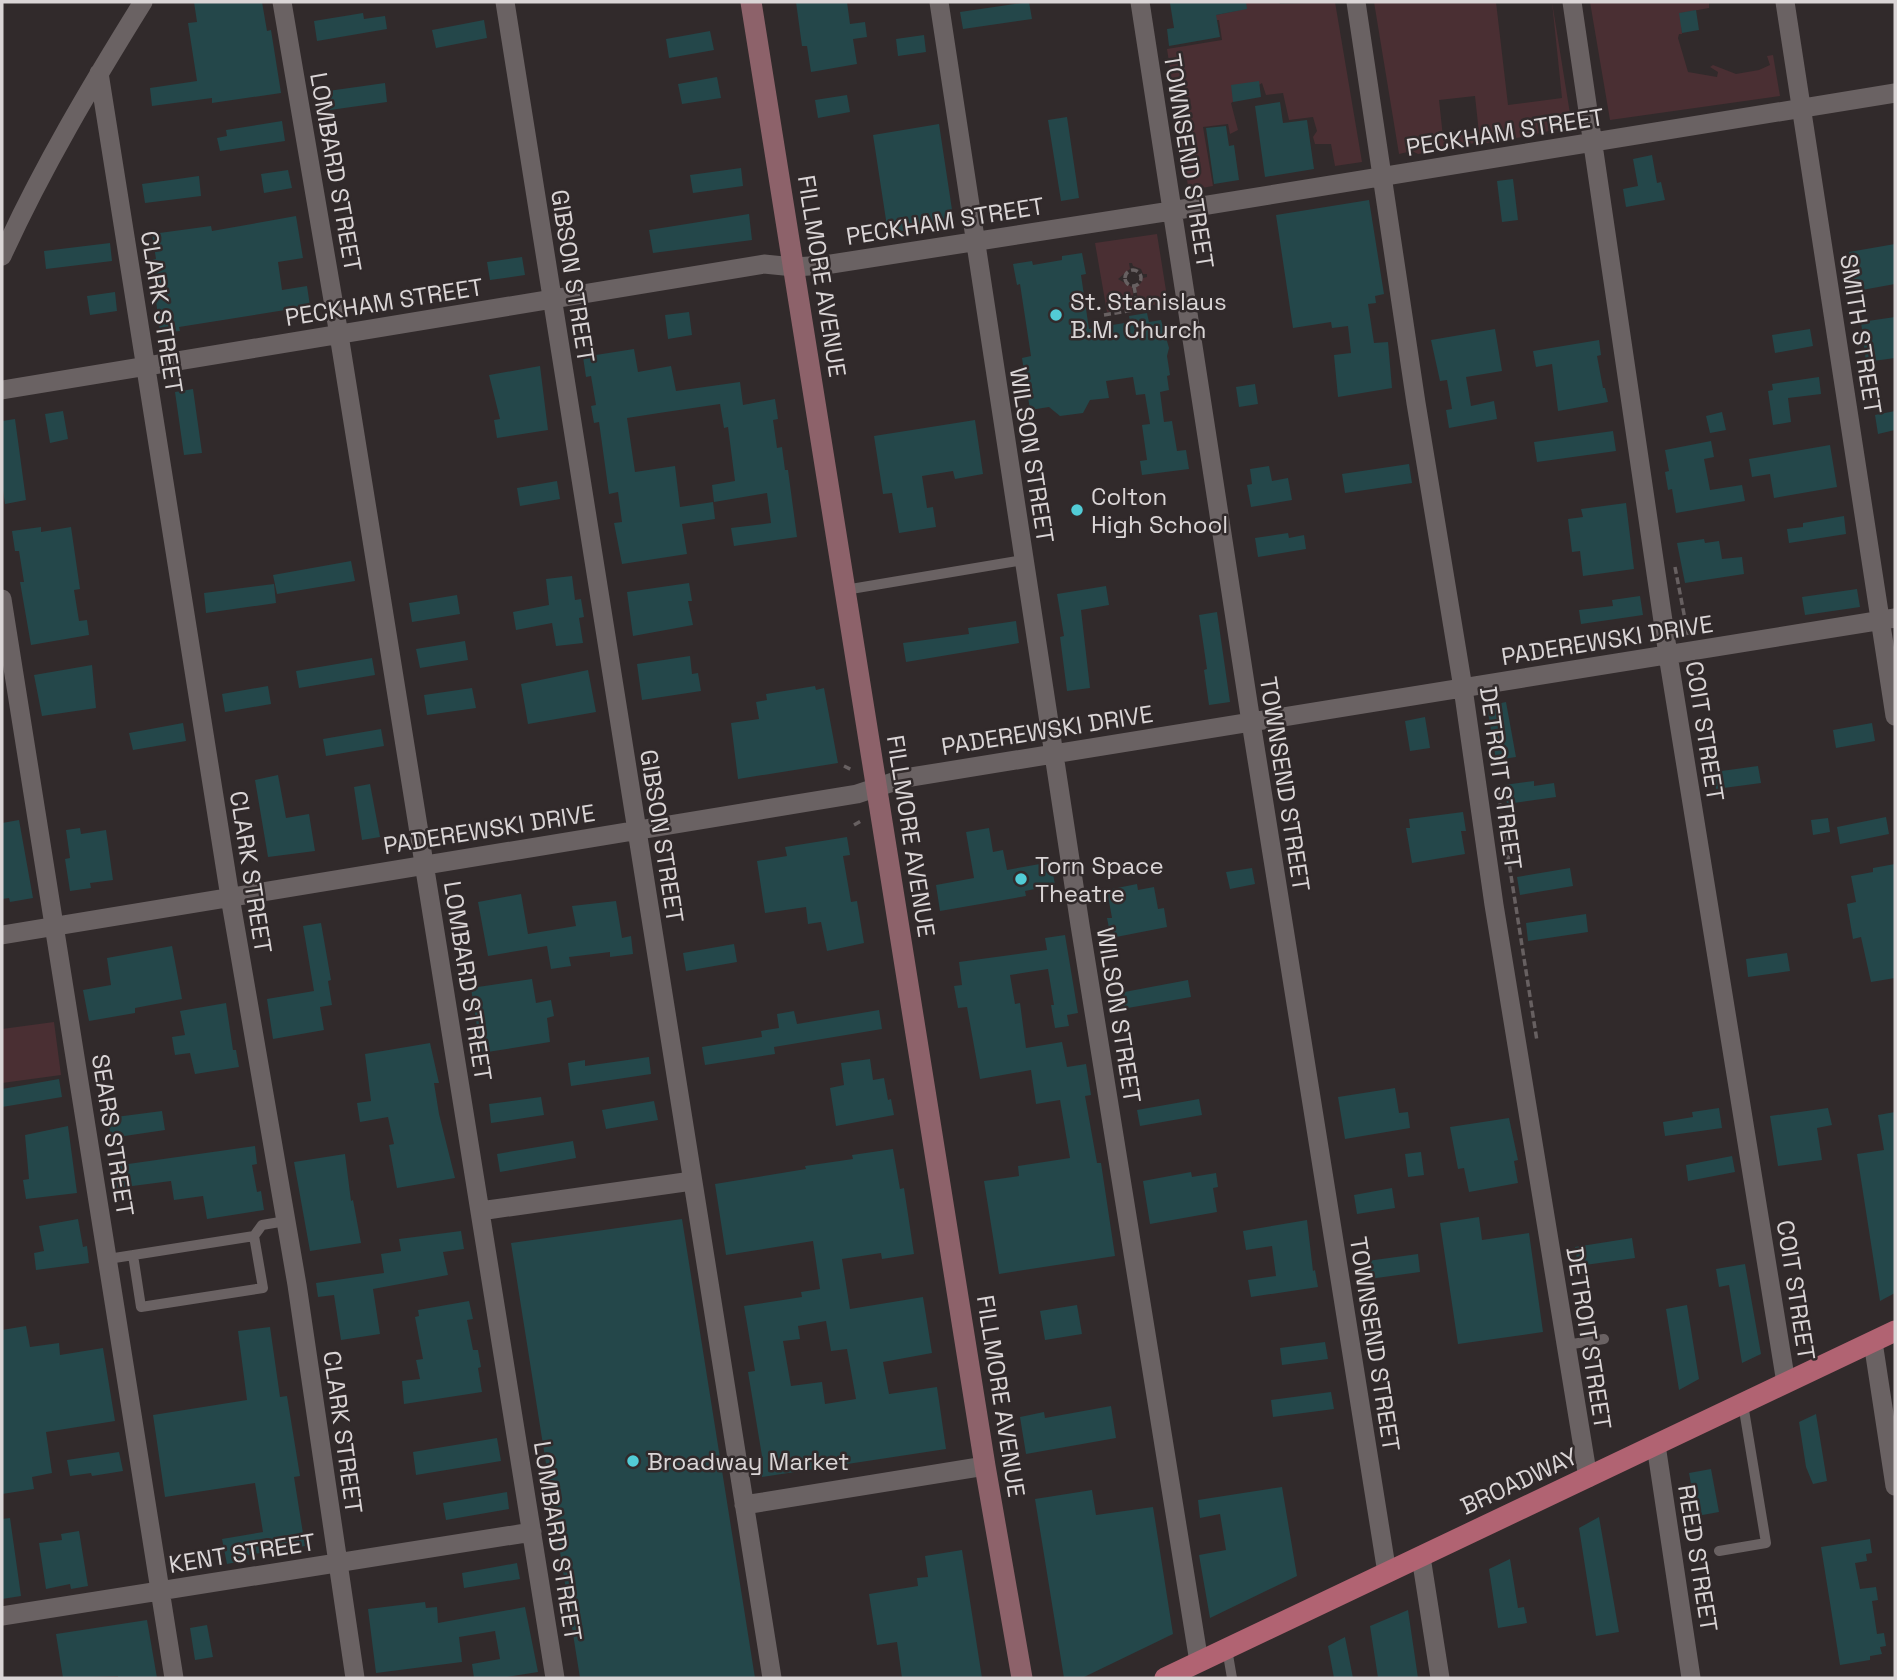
<svg xmlns="http://www.w3.org/2000/svg" width="1897" height="1680" viewBox="0 0 1897 1680" font-family="'Space Grotesk',sans-serif">
  <style>
    .green { fill: #4a2f33; fill-rule: evenodd }
    .building { fill: #24474a; fill-rule: evenodd }
    .lines { fill: none; stroke-linecap: round; stroke-linejoin: round }
    .path { stroke: #676061; stroke-width: 3.5; stroke-dasharray: 7 3.5; stroke-linecap: butt }
    .lane { stroke: #6a6263; stroke-width: 10 }
    .street { stroke: #6a6263; stroke-width: 19 }
    .secondary { stroke: #8d626a; stroke-width: 21 }
    .primary { stroke: #b16372; stroke-width: 21 }
    .poi-dot { fill: #52ccd6; stroke: #312a2b; stroke-width: 2.5 }
    .labels { text-anchor: middle; dominant-baseline: central; stroke-width: 5; stroke-linejoin: round; paint-order: stroke }
    .street-label { font-size: 24px; fill: #dad5d6; stroke: #312a2b }
    .poi-label { font-size: 24px; fill: #dad5d6; stroke: #312a2b; text-anchor: start }
  </style>
  <rect width="100%" height="100%" fill="#312a2b"/>
  <!-- green -->
  <path class="green" d="M1238,2h41l1,2 55,-2 27,160 -27,4 -4,-22h-16l-2,-7 4,-6 -4,-14 -24,3 -6,-27 -17,2 -4,-12 -31,20 7,27 -8,4 -2,-10 -25,3 10,59 -22,4v-4h-3l-21,-137 55,-9 -3,-20 -21,2 -1,-3 43,-9z
    M1374,2h122l12,103 54,-7 -10,-96 20,124 -64,14 -3,-4h-6l-5,6 -7,1 -2,-2 -67,13 -6,-3 -13,3zM1475,96l4,37 -36,4 -4,-37z
    M1590,2h119v6l-28,5 1,21h-3l-1,4 10,34 29,5 1,-5 -8,-5 3,-2 23,9 23,-4 11,-5 -3,-9 6,-1 7,41 -170,24z
    M1157,234l11,69 -29,4 -3,-20 5,-4 2,-5 4,-1v-3h-4l-2,-5 -8,-3 -1,-3h-3l1,6 -12,10 14,8 3,20 -28,5 -12,-69z
    M54,1022l7,53 -59,8v-54z"/>
  <!-- building -->
  <path class="building" d="M194,2h68l5,29 4,-1 10,63 -69,10v-5l-60,8 -2,-18 47,-7 -9,-58 9,-1z
    M796,2h51l3,22 15,-2 2,15 -14,2 4,25 -46,8 -4,-26h-5z
    M1029,2l3,17 -69,10 -3,-17z
    M1179,2h67l1,7 -31,6 4,22 -51,9 -2,-17 7,-1 -4,-25z
    M1696,10l3,20 -17,3 -3,-20z
    M363,13l1,6 21,-3 2,13 -70,12 -3,-20z
    M484,20l3,18 -51,10 -4,-18z
    M710,31l4,19 -45,8 -3,-19z
    M924,35l2,17 -28,4 -2,-17z
    M717,77l4,21 -39,6 -4,-20z
    M1259,81l2,16 -28,5 -2,-17z
    M385,83l2,19 -57,8 -2,-19z
    M847,95l3,17 -32,6 -3,-18z
    M1280,102l3,21 24,-3 7,49 -49,8 -10,-71z
    M1067,117l12,81 -18,3 -13,-81z
    M282,121l3,20 -65,10 -3,-13 10,-2 -1,-6z
    M939,124l15,99 -66,10 -15,-98z
    M1226,126l3,20 5,-1 5,35 -25,4 -8,-56z
    M1652,155l5,28 4,-1 4,18 -39,7 -3,-18 15,-3 -5,-27z
    M741,168l2,18 -50,7 -3,-18z
    M288,170l4,18 -28,5 -3,-19z
    M199,176l2,20 -56,7 -3,-19z
    M1513,179l5,41 -16,2 -5,-41z
    M1369,200l15,94 -9,2 1,7 -8,1 6,39 14,-1 4,46 -54,9 -4,-42 17,-2 -3,-27 -16,2 -1,-6 -38,6 -17,-113z
    M749,214l3,26 -99,13 -4,-23z
    M296,216l7,42 -25,4 4,28 25,-4 3,20 -131,21 1,4 -20,2 -7,-57 2,-1 -3,-15 4,-1 -4,-25 59,-8 1,5z
    M110,243l2,18 -66,8 -2,-18z
    M1895,244v40l-44,8 -2,-15h4l-4,-25z
    M1082,253l4,21 -5,1 8,54 41,-7 -1,-6 18,-3 2,9 12,-2 8,28 -2,8 3,19 -3,1 2,14 -9,2 4,30 8,-1 5,30 9,-1 3,19 -47,6 -2,-14 7,-1 -5,-35 8,-1 -5,-30 -9,1 -3,-18 -27,4 3,17 -19,2 -7,13 -23,3 -11,-9 -19,3 -8,-52 9,-2 -11,-72 -3,1 -4,-21 19,-3 1,4 29,-5v-4z
    M522,257l3,18 -35,5 -3,-18z
    M115,292l2,19 -27,4 -3,-19z
    M689,312l3,23 -24,4 -3,-24z
    M1895,317v41l-29,4 -5,-40z
    M1495,329l7,42 -36,6 5,29 23,-5 3,18 -48,9 -3,-18 6,-1 -5,-29 -7,1 -9,-41z
    M1810,329l3,17 -38,7 -3,-18z
    M1599,340l2,15 -4,1 6,32h2l3,14 -50,9 -6,-47 -16,3 -3,-16z
    M634,349l4,23 33,-6 5,25 64,-9 3,23 32,-6 3,20 -5,1 4,28 5,-1 3,23h3l9,67 -63,9 -3,-18 40,-5 -4,-30 -53,9 -2,-17 23,-4 -7,-54 -4,1 -4,-24 -61,9 -32,5 8,54 40,-6 5,41 33,-5 2,17 -33,5 5,30 -65,10 -8,-41 8,-1 -4,-30 -9,2 -10,-72 -5,1 -3,-17 5,-1 -5,-29 -5,1 -3,-20z
    M540,366l8,64 -51,8 -3,-18 6,-1 -11,-44z
    M1819,377l2,17 -33,4 3,24 -18,3 -5,-34 5,-1 -1,-6z
    M1255,384l3,20 -19,3 -3,-20z
    M193,389l9,64 -18,2 -9,-63z
    M63,411l5,28 -18,4 -5,-29z
    M1895,411v19l-17,4 -3,-19z
    M1722,412l4,18 -16,3 -4,-17z
    M15,419l11,81 -21,4 -3,-21v-62z
    M975,420l8,54 -28,5 -2,-8 -31,5 5,32 6,-1 3,20 -37,6 -7,-40 -9,1 -9,-58z
    M1613,431l3,20 -79,11 -3,-20z
    M1711,441l3,16 -10,2 6,31 32,-5 3,16 -69,12 -4,-24 -4,1 -3,-18 4,-1 -4,-21z
    M1830,445l7,42 -63,11 -4,-24 -18,3 -3,-18z
    M1409,464l3,19 -67,10 -3,-19z
    M1269,466l3,15 16,-3 4,22 -41,7 -4,-22 5,-1 -2,-15z
    M557,481l3,18 -40,7 -3,-18z
    M1626,503l8,66 -51,7 -3,-25 -8,1 -4,-33 15,-2 -2,-8z
    M1844,516l2,18 -57,9 -2,-14 16,-2v-4z
    M41,527v5l30,-5 9,62 -6,1 5,31 8,-1 2,15 -58,10 -11,-63h4l-5,-31h-4l-3,-20z
    M1288,533l1,5 15,-3 2,14 -48,8 -3,-19z
    M1704,539l1,4 14,-2 3,18 20,-2 2,17 -59,9 -8,-40z
    M351,561l4,20 -78,13 -4,-19z
    M572,576l3,24 6,-1 3,18 -5,1 4,25 -27,3 -4,-23 -36,7 -3,-18 36,-7 -3,-26z
    M689,583l3,18h-4l5,24 -60,11 -6,-44z
    M274,584l2,19 -70,10 -2,-20z
    M1106,586l3,19 -28,5 9,78 -23,3 -7,-54 4,-1 -7,-42z
    M1857,589l3,18 -55,8 -3,-18z
    M457,595l3,19 -48,8 -3,-19z
    M1640,596l3,19 -62,9 -2,-14 34,-4 -1,-6z
    M1217,612l13,90 -21,3 -5,-35 3,-1 -8,-54z
    M1016,621l3,22 -113,19 -3,-19 66,-9 -1,-6z
    M465,641l3,19 -48,8 -4,-19z
    M690,656l2,18 6,-1 3,18 -59,9 -5,-36z
    M372,658l3,17 -76,13 -3,-17z
    M92,665l4,43 -54,8 -8,-41z
    M588,670l8,42 -68,12 -7,-40z
    M268,686l3,18 -46,8 -3,-18z
    M815,686l1,4 8,-2 14,75 -100,16 -7,-56 28,-4 -3,-17 11,-2 -1,-6z
    M472,688l4,20 -49,7 -3,-20z
    M1506,702l10,55 -20,3 -9,-54z
    M1425,717l5,31 -20,3 -5,-30z
    M183,723l3,18 -53,9 -4,-17z
    M1872,723l3,18 -39,7 -3,-18z
    M381,729l3,17 -58,10 -3,-17z
    M1758,766l3,17 -45,6 -2,-17z
    M278,775l8,43 23,-4 6,37 -47,6 -13,-77z
    M1534,781v5l20,-3 2,14 -49,7 -3,-19z
    M370,784l10,53 -18,3 -8,-53z
    M1463,812l3,19h-5l4,23 -53,9 -6,-35h4l-1,-9z
    M1886,817l3,17 -49,10 -3,-17z
    M1828,818l2,14 -17,3 -2,-15z
    M19,820l14,78 -23,4 -1,-4 -7,1v-76z
    M80,828l1,6 25,-4 7,50 -23,3 1,5 -21,3 -5,-32 5,-1 -4,-28z
    M989,828l4,24 10,-2 4,20 44,-8 4,23 -30,6 1,5 -86,15 -4,-26 38,-7 -8,-46z
    M847,837l3,18 -7,1 8,46 6,-1 7,42 -37,8 -6,-29 -13,2 -2,-17 -41,6 -8,-52 30,-5 -2,-9z
    M1895,864v114l-24,4 -10,-45 -8,2 -6,-35 9,-2 -5,-26 22,-4v-4z
    M1252,868l3,16 -25,5 -4,-17z
    M1570,868l3,18 -53,9 -3,-18z
    M1137,884l1,6 16,-3 4,22 6,-1 3,19 -56,11 -4,-20h5l-5,-28z
    M521,894l7,40 48,-8 -4,-20 44,-5 6,37 9,-2 2,18 -23,3v-5l-41,5 2,9 -20,3 -4,-23 -59,10 -10,-54z
    M1586,914l2,18 -60,9 -2,-18z
    M321,923l10,57 -3,1 4,24 -12,2 4,23 -51,9 -6,-40 47,-8 -11,-65z
    M1065,935l13,78 -11,2 2,11 -14,2 -4,-23h3l-6,-36 -38,6 5,29 5,-1 6,45 36,-6 5,25 19,-3 5,31 -6,1 12,67h4l14,93 -116,18 -15,-93 35,-5 -1,-10 52,-8 -10,-58 -24,4 -5,-34 -51,9 -13,-72 -9,1 -4,-22 8,-1 -3,-23 88,-12 -2,-12z
    M734,944l3,18 -51,9 -3,-18z
    M172,946l10,53 -47,9v5l-46,8 -6,-31 28,-5 -4,-27z
    M1787,953l3,18 -42,6 -2,-18z
    M532,979l4,24 15,-3 3,16 -7,2 3,24 -69,11 -10,-65z
    M1188,980l3,17 -69,12 -3,-16z
    M226,1003l7,47h3l3,17 -44,7 -5,-21 -15,2 -3,-18 13,-2 -5,-24z
    M879,1010l3,19 -108,18 1,7 -70,11 -3,-18 60,-10 -1,-6 18,-3 -2,-14 17,-3 3,13z
    M430,1043l9,40h-5l5,31 16,64 -58,10 -8,-43 5,-1 -6,-27 -28,5 -3,-19 14,-2 -6,-47z
    M649,1057l2,17 -80,12 -3,-23 17,-3v6z
    M870,1059l3,21 11,-2 4,22 3,-1 3,16 -58,11 -6,-38 14,-3 -3,-22z
    M59,1079l3,18 -60,10v-18z
    M1395,1088l4,25 9,-1 2,16 -65,11 -7,-42z
    M541,1097l3,18 -53,8 -2,-19z
    M1199,1099l3,16 -62,11 -3,-16z
    M654,1101l4,19 -52,9 -4,-19z
    M1719,1108l3,20 -57,8 -2,-14 30,-5 -1,-5z
    M1828,1108l4,17 -15,3 5,32 -44,6 -8,-50z
    M162,1111l3,19 -54,8 -3,-20z
    M1895,1112v181l-15,8 -23,-147 27,-4 -6,-35z
    M1509,1118l9,42 -4,1 4,22 -49,9 -5,-24 -6,1 -8,-42z
    M68,1126l9,67 -51,6 -3,-19 6,-1 -4,-44z
    M573,1141l3,17 -76,14 -3,-18z
    M255,1146l2,18 -5,1 5,27 4,-1 3,19 -57,9 -4,-23 -29,4 -3,-19 -54,7 -3,-22z
    M893,1149l7,40 4,-1 10,66 -32,5 -1,-6 -39,6 8,50 73,-12 9,56 -49,9 6,32 48,-7 9,62 -184,28 -3,-21h3l-14,-84 7,-1 -11,-65 58,-9 -1,-5 19,-3 -7,-48 -87,14 -11,-71 91,-15 -1,-3 48,-7 -1,-4zM826,1321l5,30 16,-2 9,50 -31,5 -3,-22 -31,4 -8,-45 17,-2 -2,-13z
    M1421,1152l3,23 -16,2 -3,-23z
    M345,1154l6,47 2,-1 8,43 -51,8 -16,-89z
    M1732,1156l3,16 -47,9 -2,-16z
    M1191,1172l1,5 24,-4 2,14 -5,1 4,24 -67,12 -7,-43z
    M1392,1188l3,20 -38,6 -3,-19z
    M1479,1217l3,23 47,-7 14,99 -85,12 -18,-121z
    M78,1219l5,28 4,-1 2,17 -53,7 -2,-17 10,-2 -5,-25z
    M682,1219l73,459h-175l-69,-435z
    M1307,1220l6,51 2,-1 3,17 -67,10 -3,-17 28,-4 -4,-30 -26,4 -3,-19z
    M461,1231l3,18 -21,3 5,23 -75,14 7,45 -39,6 -7,-45 -16,2 -2,-14 68,-10 -3,-19 20,-3 -2,-12z
    M1632,1238l3,20 -57,8 -3,-19z
    M1418,1254l2,18 -58,8 -2,-18z
    M1745,1264l16,90 -19,9 -13,-78 -10,2 -3,-18z
    M469,1301l4,18 -6,1 6,30h5l3,17 -3,1 4,24 -78,12 -2,-23 18,-2 -4,-19 7,-1 -8,-42 4,-1 -1,-6z
    M1077,1305l5,29 -37,6 -5,-29z
    M1687,1305l12,74 -20,11 -13,-81z
    M26,1326l4,21 29,-4 1,12 43,-7 12,73 -69,11 6,41 -20,4 2,12 -32,5v-164z
    M270,1327l10,70 7,-1 13,80 -6,1 11,69 -63,10v5l-15,3 -5,-25 41,-7 -8,-49 -90,14 -12,-82 94,-15 -9,-69z
    M1325,1342l3,17 -46,6 -2,-17z
    M1331,1392l3,17 -61,8 -2,-17z
    M1111,1406l5,32 -90,16 -6,-37 24,-5 1,6z
    M1816,1414l11,67 -14,3 -7,-17 -7,-45z
    M497,1438l4,23 -85,14 -3,-23z
    M119,1452l4,19 -31,5 -1,-3 -21,3 -3,-16z
    M1711,1469l8,43 -22,4 -8,-43z
    M1282,1487l15,89 -87,42 -11,-63 27,-5 -6,-36 -20,4 -2,-18z
    M1092,1490l4,25 57,-8 20,127 -91,44h-18l-29,-179z
    M507,1492l2,17 -63,11 -3,-17z
    M1599,1517l20,115 -23,4 -17,-108z
    M10,1518l11,78 -19,3v-80z
    M79,1531l9,55 -17,3 -1,-5 -24,5 -7,-46 23,-3 -1,-6z
    M1870,1539l2,14 -6,1 1,7 -12,2 5,26 16,-2 2,13 -6,1 5,33 7,-1 2,13 -6,1 2,7 -12,2v4l-30,5 -19,-118z
    M962,1550l20,128h-80l-5,-36 -20,3 -8,-51 49,-8 -1,-8 11,-1 -3,-21z
    M1510,1559l8,49 6,-1 3,16 -29,5 -9,-59z
    M517,1563l3,16 -56,9 -2,-15z
    M425,1602l1,6 11,-1 1,16 87,-16 13,65 -37,6h-27l-2,-14 28,-5 -5,-28 -36,6 3,25 -86,11 -8,-64z
    M1408,1610l10,68h-40l-8,-52z
    M147,1620l10,58h-39v-2l-55,2 -7,-44z
    M207,1625l6,32 -18,3 -5,-32z
    M1345,1637l8,41h-19l-6,-32z"/>
  <g class="lines">
    <!-- path -->
    <path class="path" d="M810,236l10,-2
      M1125 278a8 8 0 1 1 16 0a8 8 0 1 1-16 0Z
      M1134,286l4,23
      M1104,315l66,-11
      M1675,567l13,68
      M844,766l8,4
      M1498,793l39,248
      M854,825l7,-4"/>
    <!-- lane -->
    <path class="lane" d="M845,590l178,-30
      M254,1236l8,-11 24,-4
      M108,1259l146,-23 9,52 -122,19 -8,-52
      M1566,1345l38,-6
      M1719,1551l47,-8 -23,-139
      M1227,1649l5,29"/>
    <!-- street -->
    <path class="street" d="M282,2l57,333 216,1343
      M505,2l267,1676
      M939,2l141,923 119,737
      M1140,2l111,720 136,851
      M1356,2l60,401 47,285 31,217 94,573
      M1572,2l96,653 118,728
      M1785,2l110,714
      M99,73l131,824 67,388 58,393
      M2,256c40,-88 90,-172 141,-254
      M2,390l762,-126 30,3 31,-2 346,-54 724,-118
      M2,599l172,1079
      M2,935l855,-141 48,-16 990,-160
      M480,1211l212,-30
      M1873,1342l22,144
      M1656,1445l35,233
      M744,1505l241,-39
      M1421,1557l19,121
      M2,1616l530,-84"/>
    <!-- secondary -->
    <path class="secondary" d="M751,2l234,1464 37,212"/>
    <!-- primary -->
    <path class="primary" d="M1165,1678l730,-347"/>
  </g>
  <!-- markers -->
  <g class="poi-dot">
    <circle cx="1056" cy="315" r="7"/>
    <circle cx="1077" cy="510" r="7"/>
    <circle cx="1021" cy="879" r="7"/>
    <circle cx="633" cy="1461" r="7"/>
  </g>
  <g class="labels">
    <!-- street labels -->
    <g class="street-label">
      <text transform="translate(1505 132) rotate(-9)">PECKHAM STREET</text>
      <text transform="translate(1189 161) rotate(81)">TOWNSEND STREET</text>
      <text transform="translate(336 172) rotate(80)">LOMBARD STREET</text>
      <text transform="translate(945 221) rotate(-9)">PECKHAM STREET</text>
      <text transform="translate(573 276) rotate(81)">GIBSON STREET</text>
      <text transform="translate(822 276) rotate(81)">FILLMORE AVENUE</text>
      <text transform="translate(384 302) rotate(-9)">PECKHAM STREET</text>
      <text transform="translate(162 312) rotate(81)">CLARK STREET</text>
      <text transform="translate(1861 334) rotate(81)">SMITH STREET</text>
      <text transform="translate(1032 455) rotate(81)">WILSON STREET</text>
      <text transform="translate(1607 640) rotate(-9)">PADEREWSKI DRIVE</text>
      <text transform="translate(1047 730) rotate(-9)">PADEREWSKI DRIVE</text>
      <text transform="translate(1705 731) rotate(81)">COIT STREET</text>
      <text transform="translate(1501 778) rotate(82)">DETROIT STREET</text>
      <text transform="translate(1285 784) rotate(81)">TOWNSEND STREET</text>
      <text transform="translate(489 829) rotate(-9)">PADEREWSKI DRIVE</text>
      <text transform="translate(662 836) rotate(81)">GIBSON STREET</text>
      <text transform="translate(911 836) rotate(81)">FILLMORE AVENUE</text>
      <text transform="translate(251 872) rotate(81)">CLARK STREET</text>
      <text transform="translate(468 981) rotate(81)">LOMBARD STREET</text>
      <text transform="translate(1119 1015) rotate(81)">WILSON STREET</text>
      <text transform="translate(113 1135) rotate(81)">SEARS STREET</text>
      <text transform="translate(1796 1290) rotate(81)">COIT STREET</text>
      <text transform="translate(1589 1338) rotate(81)">DETROIT STREET</text>
      <text transform="translate(1375 1344) rotate(81)">TOWNSEND STREET</text>
      <text transform="translate(1001 1396) rotate(81)">FILLMORE AVENUE</text>
      <text transform="translate(343 1432) rotate(82)">CLARK STREET</text>
      <text transform="translate(1519 1481) rotate(-25)">BROADWAY</text>
      <text transform="translate(558 1541) rotate(81)">LOMBARD STREET</text>
      <text transform="translate(242 1553) rotate(-9)">KENT STREET</text>
      <text transform="translate(1698 1558) rotate(81)">REED STREET</text>
    </g>
    <!-- poi labels -->
    <g class="poi-label">
      <text x="1070" y="301">St. Stanislaus<tspan x="1070" dy="28">B.M. Church</tspan></text>
      <text x="1091" y="496">Colton<tspan x="1091" dy="28">High School</tspan></text>
      <text x="1035" y="865">Torn Space<tspan x="1035" dy="28">Theatre</tspan></text>
      <text x="647" y="1461">Broadway Market</text>
    </g>
  </g>
  <!-- border -->
  <rect width="1897" height="1680" fill="none" stroke="#dad5d6" stroke-width="7"/>
</svg>
